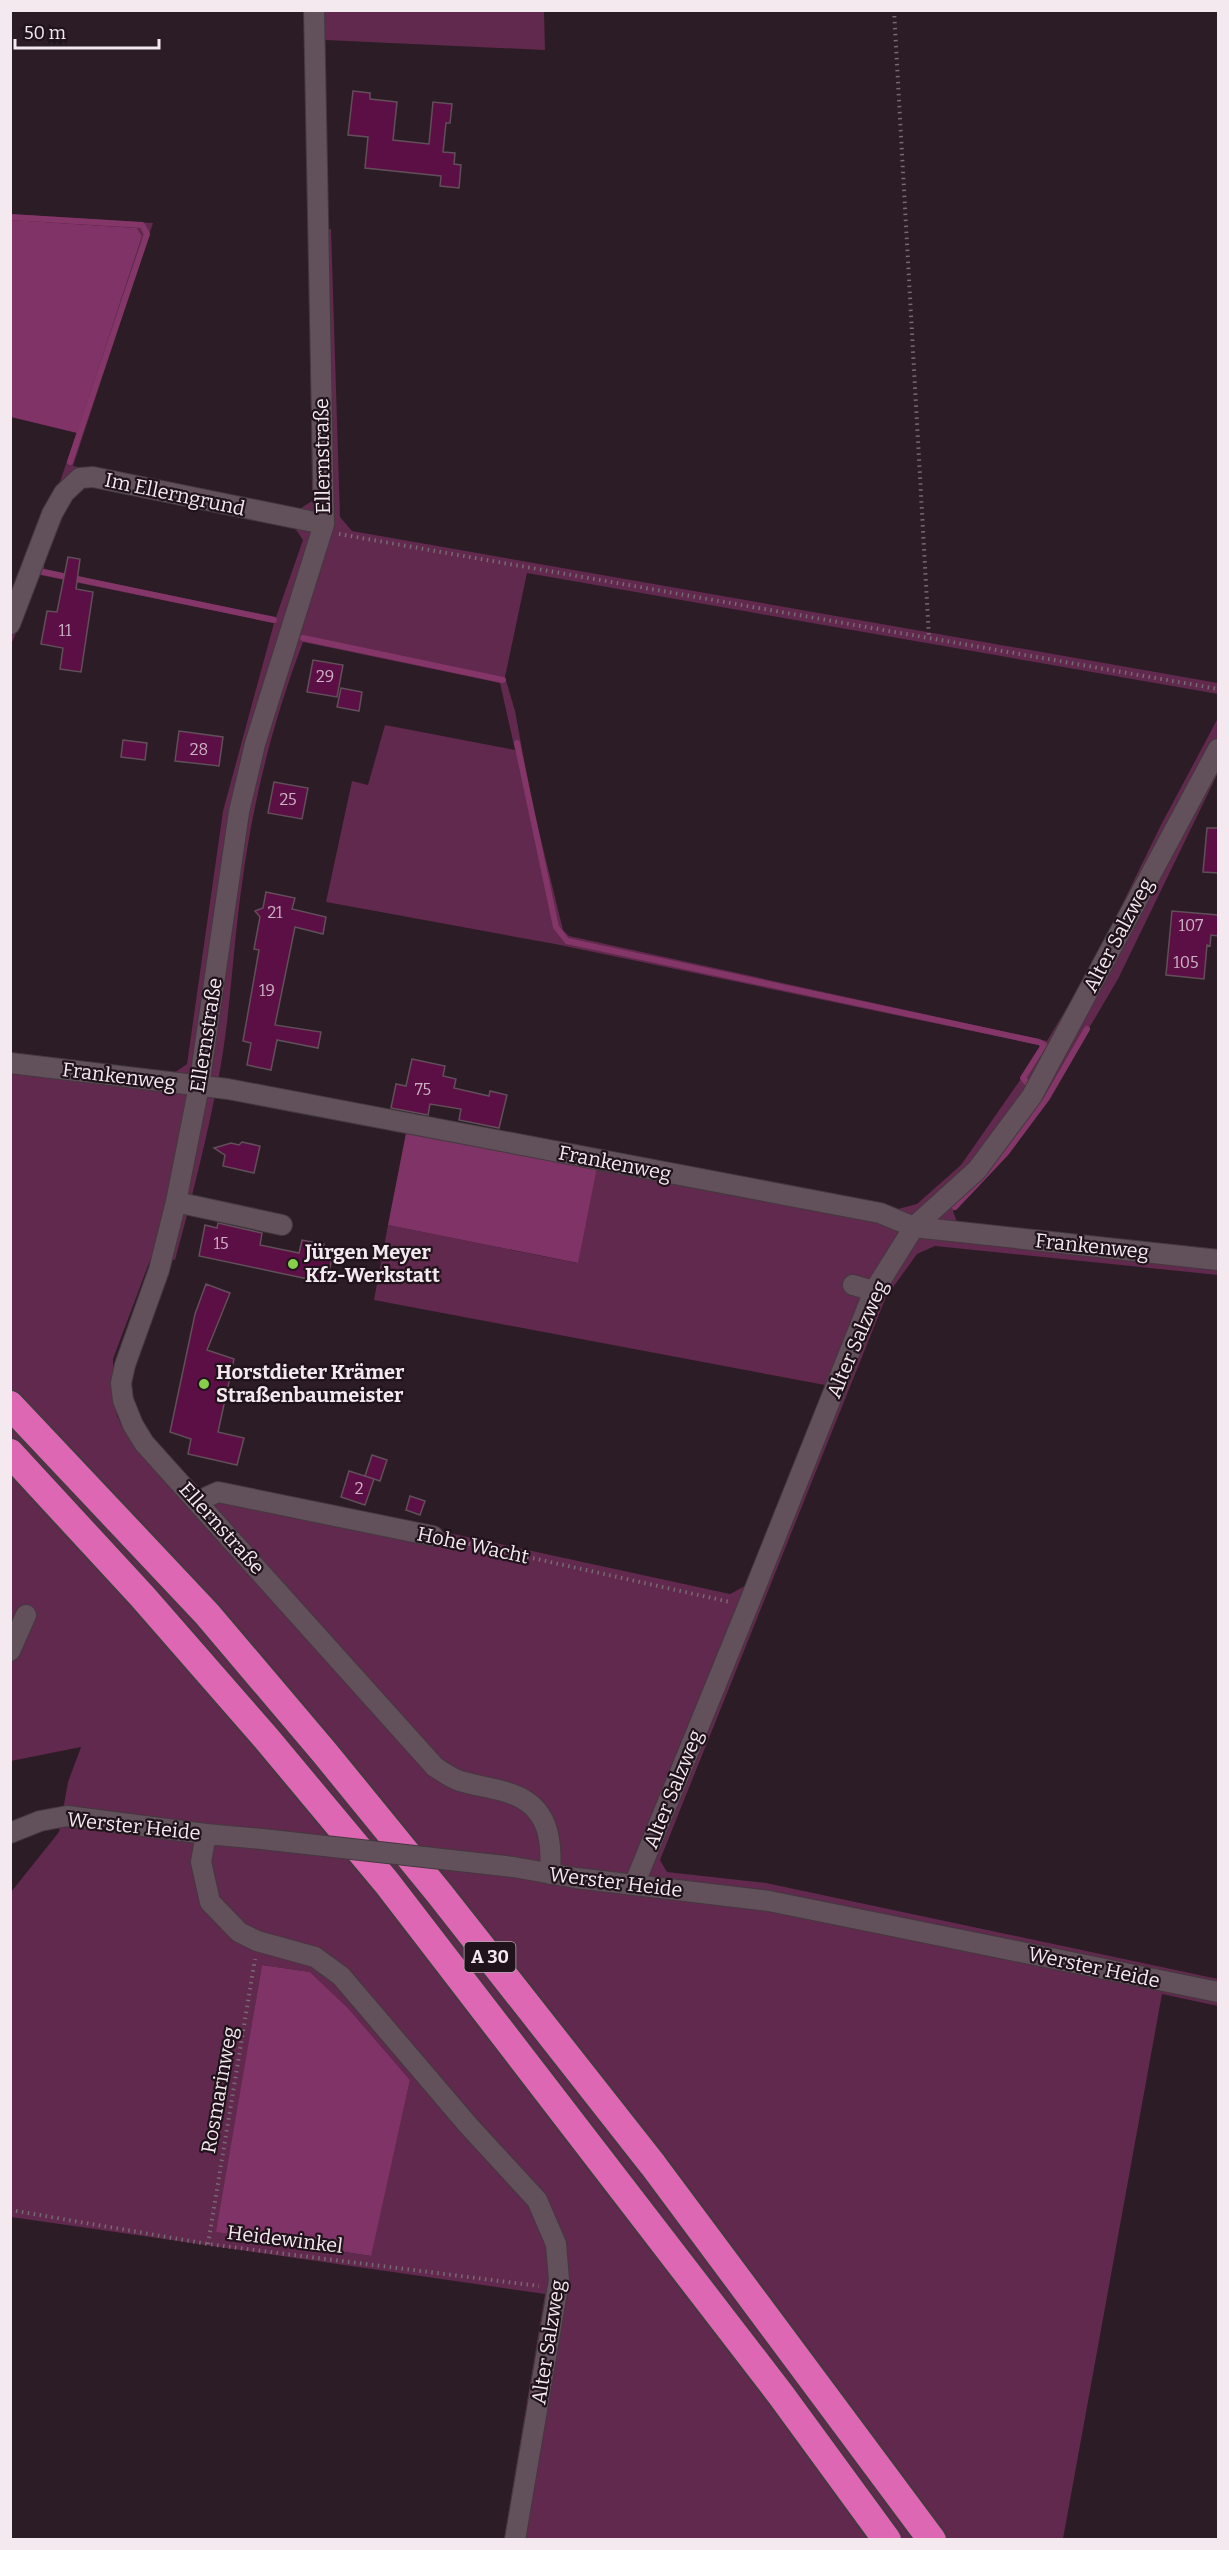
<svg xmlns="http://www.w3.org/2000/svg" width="1229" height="2550" viewBox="0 0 1229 2550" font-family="Bitter,serif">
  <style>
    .green { fill: #60294d; fill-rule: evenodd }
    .forest { fill: #803366 }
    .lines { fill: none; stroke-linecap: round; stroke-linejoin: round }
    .stream { stroke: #843669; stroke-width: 6 }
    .building { fill: #5c0f45; stroke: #604f58; stroke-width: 1.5 }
    .minor-casing { stroke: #44393f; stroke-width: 22 }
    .highway-casing { stroke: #44393f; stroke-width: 32 }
    .path { stroke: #776a72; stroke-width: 4; stroke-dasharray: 1.5 4.5; stroke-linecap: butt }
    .minor { stroke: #62515b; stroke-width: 20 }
    .highway { stroke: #de67b4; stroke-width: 28 }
    .minor-bridge-casing { stroke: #44393f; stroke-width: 22; stroke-linecap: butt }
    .minor-bridge { stroke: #62515b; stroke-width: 20 }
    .poi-dot { fill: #87cf4a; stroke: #21131b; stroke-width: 2 }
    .labels { text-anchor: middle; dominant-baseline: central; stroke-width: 4.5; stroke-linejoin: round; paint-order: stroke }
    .number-label { font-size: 16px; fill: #cdb2c4 }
    .shield { fill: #21131b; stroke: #b4a9af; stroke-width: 1.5 }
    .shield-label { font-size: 18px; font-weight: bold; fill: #f3e9ee }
    .street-label { font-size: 20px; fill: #f3e9ee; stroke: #21131b }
    .poi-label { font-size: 20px; font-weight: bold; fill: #f3e9ee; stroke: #21131b; text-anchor: start }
  </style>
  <rect width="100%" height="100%" fill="#2b1c25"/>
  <!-- green -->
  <path class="green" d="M325,11h219l1,39 -220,-10z
    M10,214l143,9 -80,243 225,44 14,-9 -3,-272h22l9,288 12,14 866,152v11l-691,-121 -22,104 10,34 17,92 31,127 6,6 478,105 47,-79 67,-137 57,-107v55l-100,206 -69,117 -70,90 -26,25 4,11 261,27v26l-283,-29 -18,8 -31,43 -226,563 7,12 99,11 452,96v27l-56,-12 -99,545h-559l41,-245 -534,-77v-325l48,-60 9,-50 13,-35 -70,14v-709l163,21 13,-9 36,-253 51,-188 -234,-48 -29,70v-42l50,-124 81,-243 -5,-8 -126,-8zM88,486l206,41 9,13 -27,77 -234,-48 30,-75zM303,642l197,41 15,67 -130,-25 -17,60 -16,-4 -26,121 229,42 484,101 2,5 -80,115 -44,39 -19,5 -359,-68 -3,17 61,10 -20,95 -189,-38 -14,75 451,85 -80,201 -15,8 -304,-66 -165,-33 -73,10 -63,-74 -8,-15 -3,-22 -1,-35 39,-104 23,5c17,-62 33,-126 45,-190 11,-61 13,-124 22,-186 11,-83 31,-163 61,-242zM262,1965l48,7 38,36 62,72 -40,176 -153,-24z"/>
  <!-- forest -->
  <path class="forest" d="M11,220l126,8 5,8 -65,197 -66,-16z
    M406,1133l191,35 -19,95 -190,-38z
    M262,1965l48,7 38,36 62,72 -39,176 -155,-24z"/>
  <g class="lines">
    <!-- stream -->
    <path class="stream" d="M10,217l132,8 5,9 -77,228
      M41,567l-2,4 235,49
      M303,638l200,42
      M517,743l39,184 11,14 472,101 5,3 -21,33 3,4
      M955,1207l51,-54 41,-55 40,-69"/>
  </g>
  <!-- building -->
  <path class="building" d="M353,91l17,2v6l27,3 -4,38 36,4 4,-42 19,2 -2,19h-4l-3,29 12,1 -1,11 7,1 -2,23 -19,-2 1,-10 -76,-8 3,-31 -20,-2z
    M68,557l12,2 -4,30 17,3 -12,80 -21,-3 3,-21 -22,-4 6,-33 10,1z
    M313,660l30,5 -6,32 -30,-5z
    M341,688l21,4 -3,19 -22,-4z
    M179,731l44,6 -4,29 -44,-5z
    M123,740l24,3 -2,17 -24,-3z
    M274,782l34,6 -6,31 -34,-6z
    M1207,828h11v45l-15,-1z
    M266,892l29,6 -3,11 34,8 -3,17 -28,-7 -20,98 46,7 -3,16 -41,-8 -6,30 -24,-5 4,-22 -8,-2 16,-91 -5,-1 6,-32 -5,-6 8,-3z
    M1172,911l46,4v21l-7,-1 -1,11 -3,-1 -3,34 -38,-4z
    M412,1059l33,7 -2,10 13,3 -2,9 35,8 1,-5 17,4 -8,33 -40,-8 2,-11 -31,-5 -2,11 -37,-7 5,-24 10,2z
    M242,1142l18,4 -6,27 -31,-7 2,-11 -11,-7 17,-5 8,2z
    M218,1223l44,10 -2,12 39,8 3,-13 22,4 -2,11 10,2 -5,26 -128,-27 6,-31 12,3z
    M206,1284l24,9 -23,57 27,9 -16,73 26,6 -7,27 -49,-11 3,-15 -21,-7 25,-118z
    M372,1455l15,5 -7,21 -15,-5z
    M349,1471l25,8 -9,26 -24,-8z
    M410,1496l15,5 -5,14 -14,-5z"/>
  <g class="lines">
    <defs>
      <path id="minor" d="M314,10l10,514 -69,220 -16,68 -40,274 -23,116 -17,68 -34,95 -4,18 2,17 10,25 11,18 291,324c8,5 16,11 25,14 19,6 41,7 59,16 31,15 33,47 31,77
        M10,624l42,-110 12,-21 16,-15 13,-1 231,47
        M10,1063l218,26 652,124 34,14 304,33
        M176,1202l106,23
        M853,1285l21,6
        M198,1501l20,-9 215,44
        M10,1651l16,-36
        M10,1833l30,-12 27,-5 139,18 56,5
        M206,1834l-5,28 9,40 29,30 18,9 58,16 26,19 127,149 69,75 19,44 3,36 -44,260
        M513,1867l63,11 193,23 449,91
        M634,1885l114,-279 126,-315 40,-64 63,-57 55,-74 186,-347"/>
      <path id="highway" d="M10,1405l197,209 117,138 115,141 214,272 279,375
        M10,1453l132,143 124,142 121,145 394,512 106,145"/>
    </defs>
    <!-- minor casing -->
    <use href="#minor" class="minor-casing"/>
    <!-- highway casing -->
    <use href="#highway" class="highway-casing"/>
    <!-- path -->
    <path class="path" d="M894,10l35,628
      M339,534l879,155
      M451,1540l279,62
      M10,2210l198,34 331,42
      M208,2244l47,-285"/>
    <!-- minor -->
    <use href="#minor" class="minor"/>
    <!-- highway -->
    <use href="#highway" class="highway"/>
    <defs>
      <path id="minor-bridge" d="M262,1839l251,28"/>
    </defs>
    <!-- minor-bridge casing -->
    <use href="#minor-bridge" class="minor-bridge-casing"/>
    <!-- minor-bridge -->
    <use href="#minor-bridge" class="minor-bridge"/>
  </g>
  <!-- markers -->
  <g class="poi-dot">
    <circle cx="293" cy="1264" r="6"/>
    <circle cx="204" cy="1384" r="6"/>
  </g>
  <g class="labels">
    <!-- number labels -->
    <g class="number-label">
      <text x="65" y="630">11</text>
      <text x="325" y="676">29</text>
      <text x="199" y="749">28</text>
      <text x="288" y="799">25</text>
      <text x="275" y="912">21</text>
      <text x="1191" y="925">107</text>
      <text x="1186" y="962">105</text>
      <text x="267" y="990">19</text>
      <text x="423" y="1089">75</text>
      <text x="221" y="1243">15</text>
      <text x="359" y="1488">2</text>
    </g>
    <!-- shield labels -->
    <rect class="shield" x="464.5" y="1942" width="51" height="30" rx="4.5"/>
    <g class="shield-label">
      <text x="490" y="1957">A 30</text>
    </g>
    <!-- street labels -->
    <g class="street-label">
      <text transform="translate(322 456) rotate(-91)">Ellernstraße</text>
      <text transform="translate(175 494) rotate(12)">Im Ellerngrund</text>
      <text transform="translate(1118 935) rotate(-62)">Alter Salzweg</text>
      <text transform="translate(206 1035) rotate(-81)">Ellernstraße</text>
      <text transform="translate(119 1076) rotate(7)">Frankenweg</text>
      <text transform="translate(615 1163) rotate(11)">Frankenweg</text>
      <text transform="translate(1092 1246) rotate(6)">Frankenweg</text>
      <text transform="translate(857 1339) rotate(-67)">Alter Salzweg</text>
      <text transform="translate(222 1528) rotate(48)">Ellernstraße</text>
      <text transform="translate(473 1545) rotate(12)">Hohe Wacht</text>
      <text transform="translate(673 1789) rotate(-68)">Alter Salzweg</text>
      <text transform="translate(134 1826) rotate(6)">Werster Heide</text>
      <text transform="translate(616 1882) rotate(7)">Werster Heide</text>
      <text transform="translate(1094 1967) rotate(12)">Werster Heide</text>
      <text transform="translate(219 2090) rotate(-80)">Rosmarinweg</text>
      <text transform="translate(285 2239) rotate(7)">Heidewinkel</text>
      <text transform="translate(548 2342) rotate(-81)">Alter Salzweg</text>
    </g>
    <!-- poi labels -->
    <g class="poi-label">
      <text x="305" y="1252">Jürgen Meyer<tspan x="305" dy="23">Kfz-Werkstatt</tspan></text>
      <text x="216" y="1372">Horstdieter Krämer<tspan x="216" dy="23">Straßenbaumeister</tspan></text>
    </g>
  </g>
  <!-- border -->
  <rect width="1229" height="2550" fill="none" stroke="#f3e9ee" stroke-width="24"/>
  <!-- scale -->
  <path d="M15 39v9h144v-9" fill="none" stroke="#f3e9ee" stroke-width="3"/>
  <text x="24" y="39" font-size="18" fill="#f3e9ee" stroke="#21131b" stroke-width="4.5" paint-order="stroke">50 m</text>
</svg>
